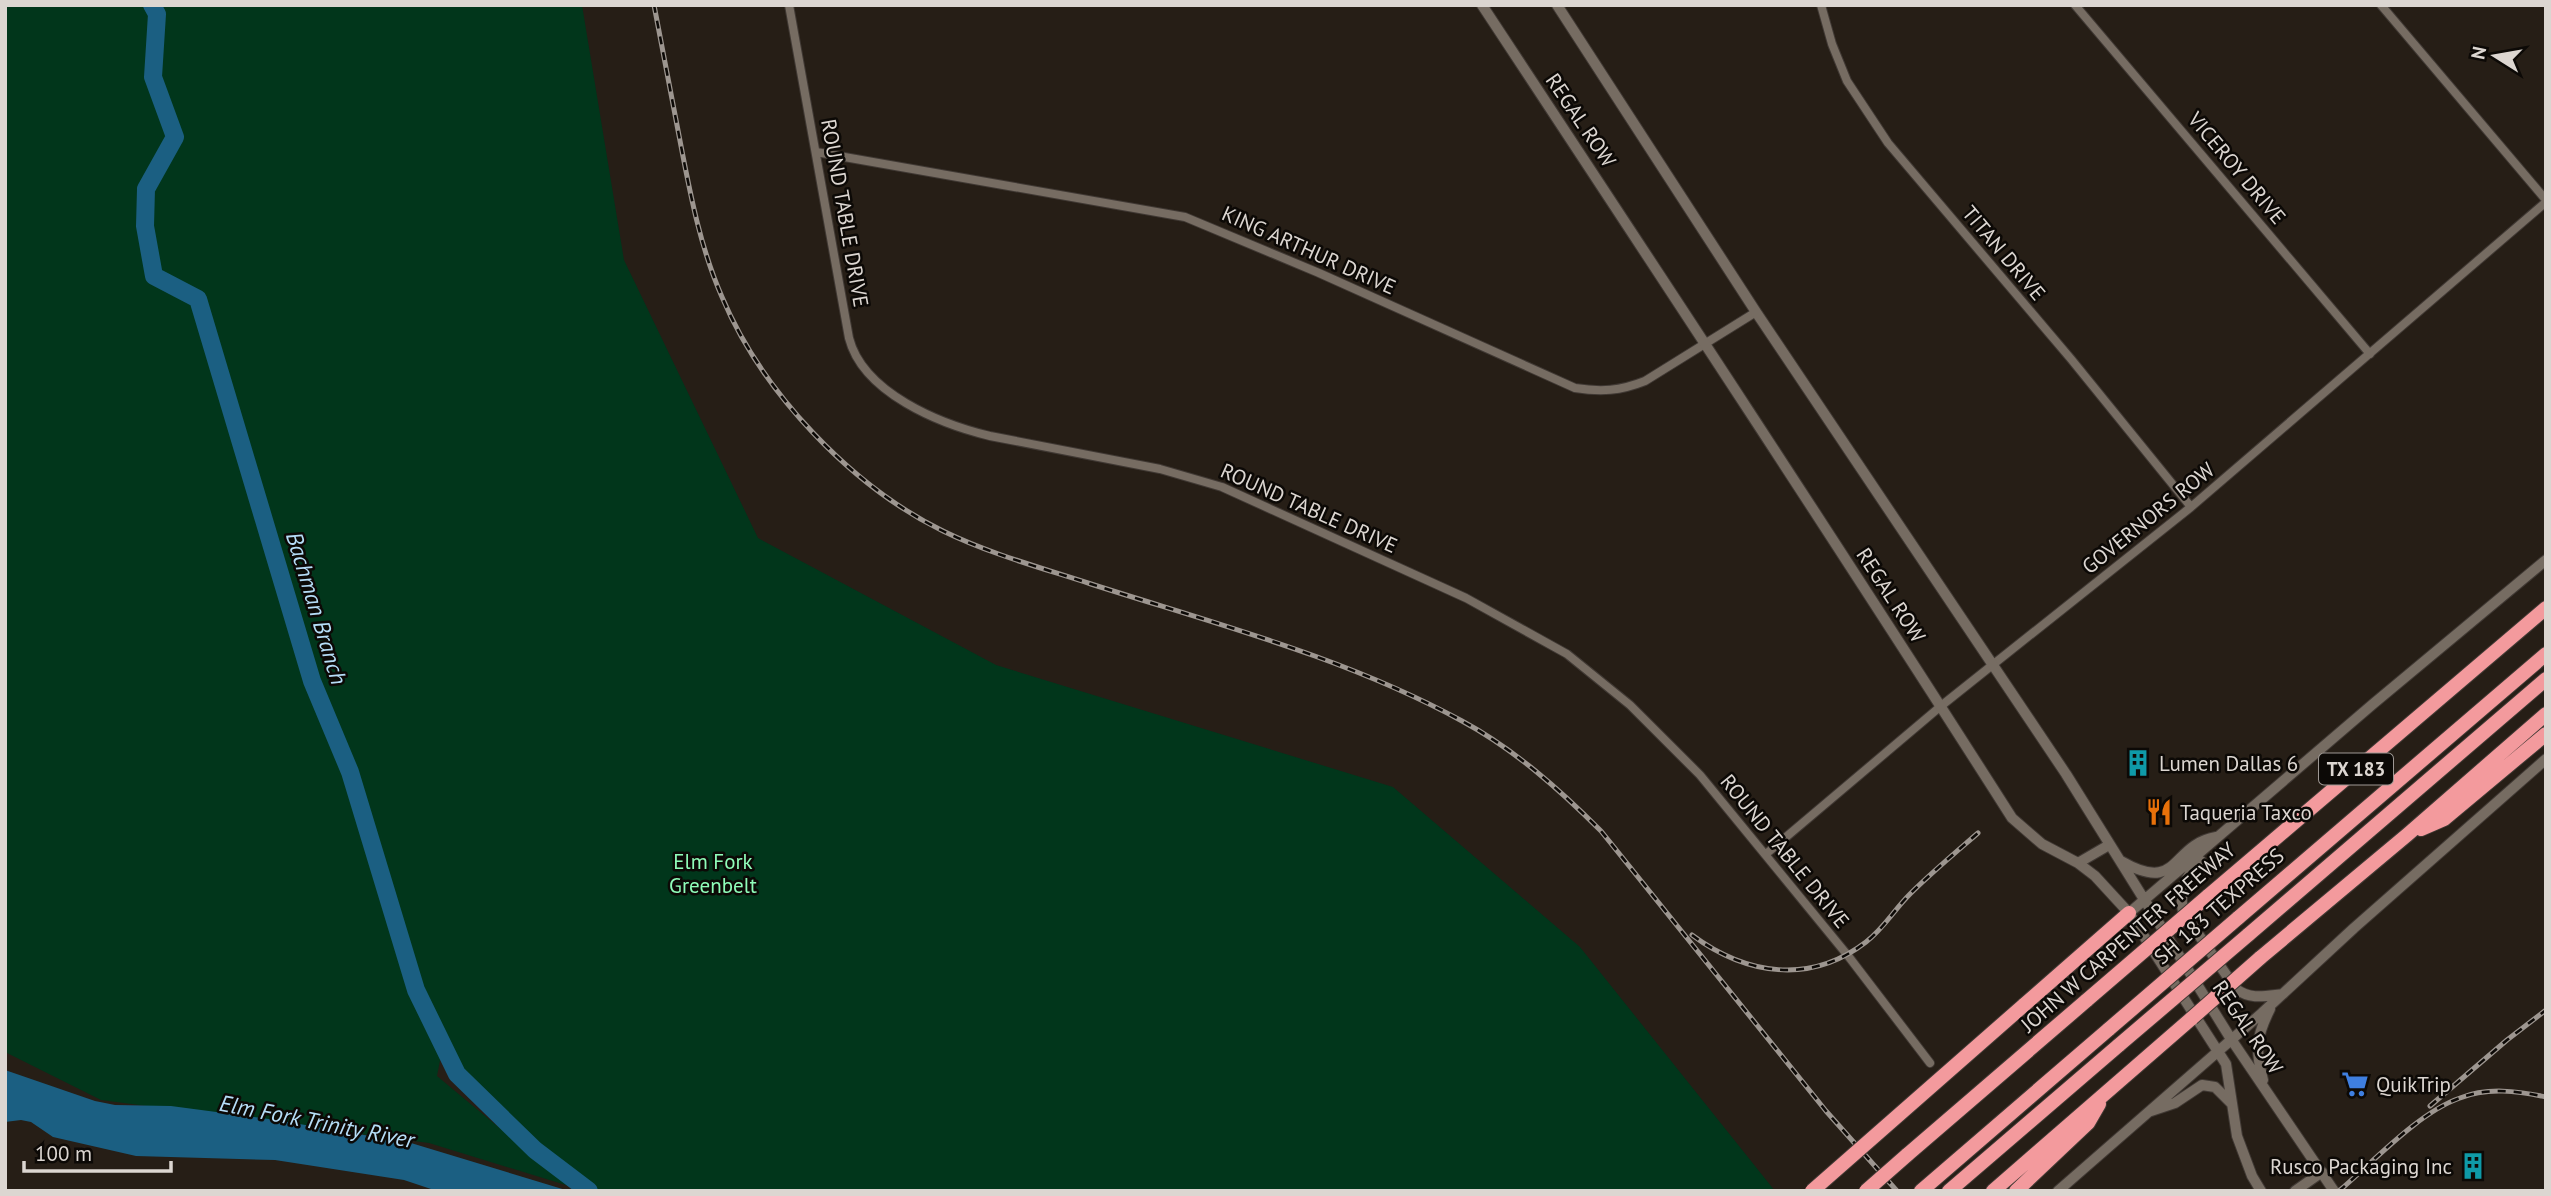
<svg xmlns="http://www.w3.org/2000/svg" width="2551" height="1196" viewBox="0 0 2551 1196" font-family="'PT Sans',sans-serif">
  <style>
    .green { fill: #01361b }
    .water { fill: #1b5f82 }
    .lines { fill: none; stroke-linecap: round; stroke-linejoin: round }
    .river { stroke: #1b5f82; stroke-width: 18 }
    .street-casing { stroke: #403934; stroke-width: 10 }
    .secondary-casing { stroke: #403934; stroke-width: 12 }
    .highway-casing { stroke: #403934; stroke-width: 16 }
    .street { stroke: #766c62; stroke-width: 8 }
    .secondary { stroke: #766c62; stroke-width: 10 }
    .highway { stroke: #f39a9d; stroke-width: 14 }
    .rail-casing { stroke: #9d9690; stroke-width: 5 }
    .rail { stroke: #0c0906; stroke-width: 2.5; stroke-dasharray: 8; stroke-linecap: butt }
    .highway-bridge-casing { stroke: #403934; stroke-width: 16; stroke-linecap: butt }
    .highway-bridge { stroke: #f39a9d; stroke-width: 14 }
    .labels { text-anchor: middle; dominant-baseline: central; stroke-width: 5; stroke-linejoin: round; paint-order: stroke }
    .shield { fill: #0c0906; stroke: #9e9894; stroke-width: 2 }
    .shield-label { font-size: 19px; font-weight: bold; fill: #dcd6d1 }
    .street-label { font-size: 21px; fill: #dcd6d1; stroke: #0c0906 }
    .poi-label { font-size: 21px; fill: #dcd6d1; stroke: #0c0906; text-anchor: start }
    .park-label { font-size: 21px; fill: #8ffdb9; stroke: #0c0906 }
    .water-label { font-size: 23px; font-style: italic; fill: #b5ddf7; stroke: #0c0906 }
  </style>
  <rect width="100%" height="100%" fill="#261e16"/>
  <!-- green -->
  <path class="green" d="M5,5h577l42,255 134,278 238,127 397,122 187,160 195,244h-1186l-54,-41 -78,-76 -14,-29 -6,31 132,110 -140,-43 -328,-43 -96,-48z"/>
  <!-- water -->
  <path class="water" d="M5,1070l90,31 20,4 56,1 105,14 135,23 158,48h-132l-33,-11 -129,-20 -139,-4 -83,-19 -22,-15 -10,-2 -16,2z"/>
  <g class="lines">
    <!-- river -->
    <path class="river" d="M152,5l5,9 -4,63 22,60 -29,52 -1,37 9,50 44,23 114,382 38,91 66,218 41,84 78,76 54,41"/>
    <defs>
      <path id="street" d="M789,5l60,333c14,55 91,86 141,98l170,33 62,18 244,111 101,56 63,51 70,70 149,182 81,106
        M1821,5l11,39 15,37 41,62 183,216 120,148
        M2075,5l295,349
        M2381,5l165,195
        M816,152l369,65 134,56 256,115c26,4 45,3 70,-7l111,-69
        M1766,854l175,-148 250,-199 355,-305"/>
      <path id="secondary" d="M1482,5c178,270 356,540 530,813l30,26 36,19 17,13 34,37 97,151 11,72 15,40 9,15
        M1557,5l199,307 310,462 165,265 103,152
        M2121,861c59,34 49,-16 95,-24
        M2201,861c-16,15 -22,29 -18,51l53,77c15,11 29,7 47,5
        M2078,863l31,-18
        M2129,913l244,-209 173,-144
        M2263,1080c-8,-31 -7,-43 7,-71
        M2151,1111l24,-8 27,-18 13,2 17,17
        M2058,1191l204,-178 92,-85 192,-169
        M2295,1191l27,-19"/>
      <path id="highway" d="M2421,829l23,-10 102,-85
        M2208,896l338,-288
        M2238,918l308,-264
        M2248,935l298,-256
        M2260,958l147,-123 139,-121
        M2024,1005l105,-92
        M1907,1155l180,-155
        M1921,1191l188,-162
        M1949,1191l170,-146
        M1993,1191l199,-173
        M2016,1191l72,-68 11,-19"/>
    </defs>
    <!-- street casing -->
    <use href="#street" class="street-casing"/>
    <!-- secondary casing -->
    <use href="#secondary" class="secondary-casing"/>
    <!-- highway casing -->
    <use href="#highway" class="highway-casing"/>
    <!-- street -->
    <use href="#street" class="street"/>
    <!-- secondary -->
    <use href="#secondary" class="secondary"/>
    <!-- highway -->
    <use href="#highway" class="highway"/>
    <defs>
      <path id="rail" d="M654,5c9,47 18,94 27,141 10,52 20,103 41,151 40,95 129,189 221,234 47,23 99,37 148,53 125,40 256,74 371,137 52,28 97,68 139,110l225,280 71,80
        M1692,935c54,40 118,50 174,7 18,-14 28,-32 44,-48 21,-21 45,-41 68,-61
        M2430,1106l77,-66 39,-30
        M2339,1191c34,-29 80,-79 121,-93 27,-11 58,-7 86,-1"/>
    </defs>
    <!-- rail casing -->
    <use href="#rail" class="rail-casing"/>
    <!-- rail -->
    <use href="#rail" class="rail"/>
    <defs>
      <path id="highway-bridge" d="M2087,1000l121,-104
        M2192,1018l68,-60
        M2109,1029l129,-111
        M2119,1045l129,-110
        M1812,1191l212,-186
        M1866,1191l41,-36"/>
    </defs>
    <!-- highway-bridge casing -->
    <use href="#highway-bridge" class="highway-bridge-casing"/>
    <!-- highway-bridge -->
    <use href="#highway-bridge" class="highway-bridge"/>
  </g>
  <!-- icons -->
  <defs>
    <symbol id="building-bare" viewBox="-9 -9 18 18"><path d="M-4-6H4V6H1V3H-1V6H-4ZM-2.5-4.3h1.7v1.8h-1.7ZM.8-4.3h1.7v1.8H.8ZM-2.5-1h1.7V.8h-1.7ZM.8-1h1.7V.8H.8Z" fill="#0f9aa8" stroke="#0c0906" stroke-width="2.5" paint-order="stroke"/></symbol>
    <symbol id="restaurant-bare" viewBox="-9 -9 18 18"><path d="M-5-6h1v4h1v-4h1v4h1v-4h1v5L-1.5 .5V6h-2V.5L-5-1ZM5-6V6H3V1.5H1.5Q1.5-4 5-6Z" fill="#e8710a" stroke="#0c0906" stroke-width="2.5" paint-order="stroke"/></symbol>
    <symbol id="supermarket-bare" viewBox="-9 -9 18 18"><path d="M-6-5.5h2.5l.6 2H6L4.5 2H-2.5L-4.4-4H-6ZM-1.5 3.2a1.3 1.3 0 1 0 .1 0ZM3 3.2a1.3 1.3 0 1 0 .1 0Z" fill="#3f7fe0" stroke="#0c0906" stroke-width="2.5" paint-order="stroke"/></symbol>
  </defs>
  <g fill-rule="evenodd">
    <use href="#building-bare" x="2119" y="744" width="38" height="38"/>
    <use href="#restaurant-bare" x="2140" y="793" width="38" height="38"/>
    <use href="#supermarket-bare" x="2336" y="1065" width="38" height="38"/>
    <use href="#building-bare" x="2454" y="1147" width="38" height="38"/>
  </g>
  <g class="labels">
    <!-- shield labels -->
    <rect class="shield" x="2319" y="753.5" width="74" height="31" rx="5"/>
    <g class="shield-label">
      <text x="2356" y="769">TX 183</text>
    </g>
    <!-- street labels -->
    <g class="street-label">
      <text transform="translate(1581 120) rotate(56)">REGAL ROW</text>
      <text transform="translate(2237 168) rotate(50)">VICEROY DRIVE</text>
      <text transform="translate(845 213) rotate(80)">ROUND TABLE DRIVE</text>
      <text transform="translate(1309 250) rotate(24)">KING ARTHUR DRIVE</text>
      <text transform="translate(2004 253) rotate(50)">TITAN DRIVE</text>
      <text transform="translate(1309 508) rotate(24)">ROUND TABLE DRIVE</text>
      <text transform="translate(2148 518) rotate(-39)">GOVERNORS ROW</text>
      <text transform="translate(1891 595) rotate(57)">REGAL ROW</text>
      <text transform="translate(1785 851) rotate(51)">ROUND TABLE DRIVE</text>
      <text transform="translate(2219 906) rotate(-41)">SH 183 TEXPRESS</text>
      <text transform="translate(2128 937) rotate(-41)">JOHN W CARPENTER FREEWAY</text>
      <text transform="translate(2248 1027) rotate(56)">REGAL ROW</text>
    </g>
    <!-- poi labels -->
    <g class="poi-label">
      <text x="2159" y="763">Lumen Dallas 6</text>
      <text x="2180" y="812">Taqueria Taxco</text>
      <text x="2376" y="1084">QuikTrip</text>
      <text x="2452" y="1166" text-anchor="end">Rusco Packaging Inc</text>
    </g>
    <!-- park labels -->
    <g class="park-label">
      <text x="713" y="861">Elm Fork<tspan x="713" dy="24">Greenbelt</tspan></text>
    </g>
    <!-- water labels -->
    <g class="water-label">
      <text transform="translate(317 608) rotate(73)">Bachman Branch</text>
      <text transform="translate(317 1121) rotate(11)">Elm Fork Trinity River</text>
    </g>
  </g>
  <!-- border -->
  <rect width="2551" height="1196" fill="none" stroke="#dcd6d1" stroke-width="14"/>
  <!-- north arrow -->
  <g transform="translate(2495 56) rotate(281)" stroke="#0c0906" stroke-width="5" paint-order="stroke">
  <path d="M0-5L12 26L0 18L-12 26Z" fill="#dcd6d1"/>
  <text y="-10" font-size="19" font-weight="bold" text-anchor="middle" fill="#dcd6d1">N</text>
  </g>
  <!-- scale -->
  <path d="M24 1161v10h147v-10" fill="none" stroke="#dcd6d1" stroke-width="3.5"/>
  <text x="35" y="1161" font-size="21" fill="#dcd6d1" stroke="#0c0906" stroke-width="5" paint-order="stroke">100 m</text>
</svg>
